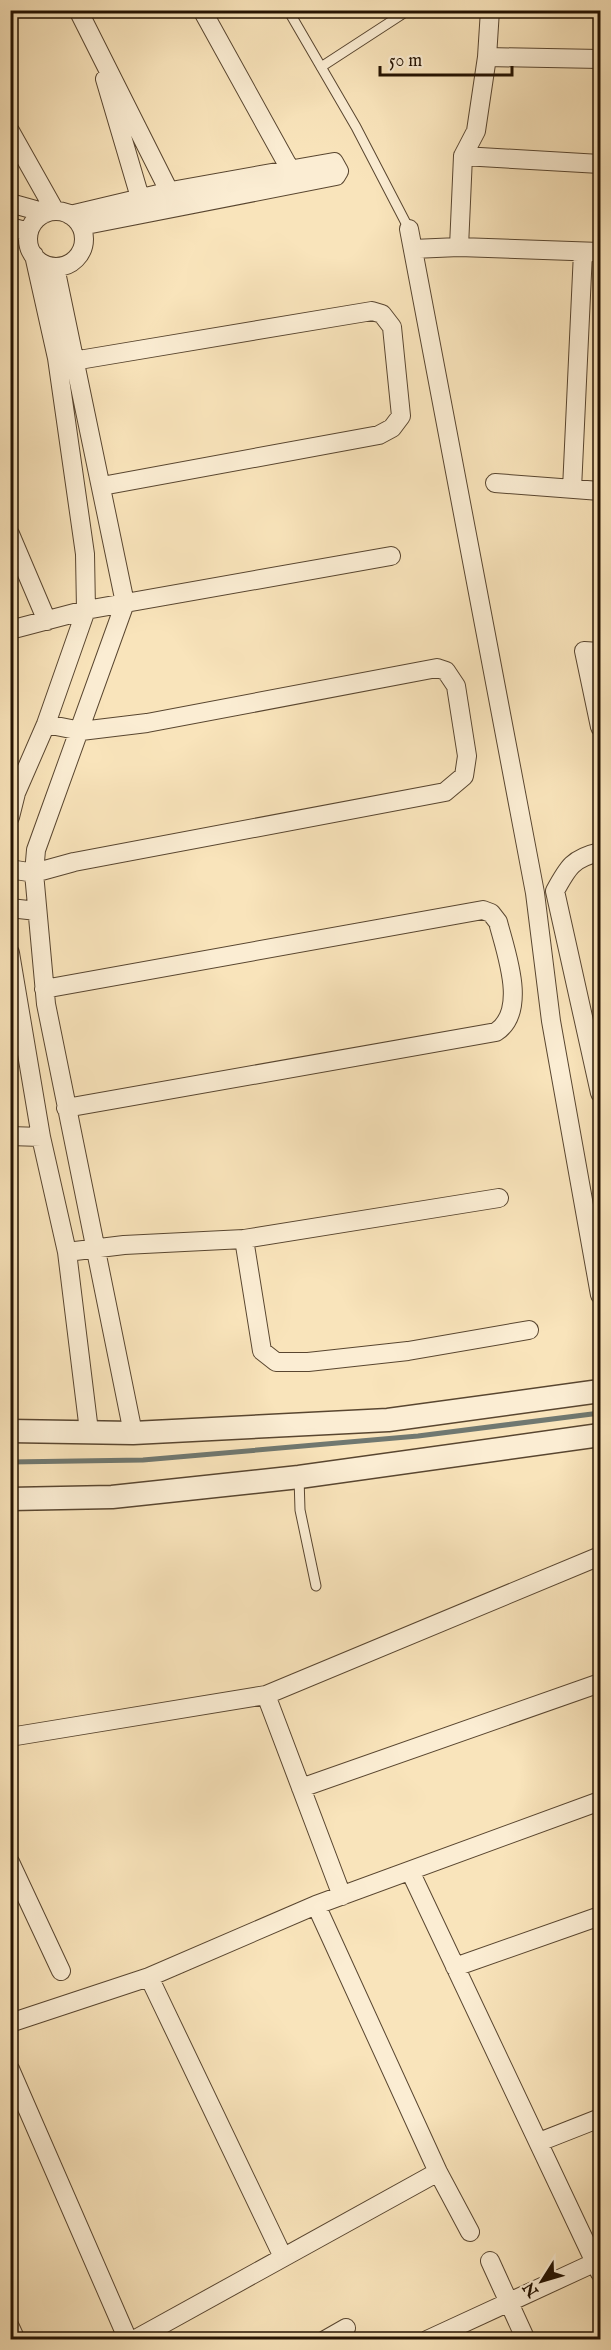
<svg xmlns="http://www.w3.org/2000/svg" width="611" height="2350" viewBox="0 0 611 2350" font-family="'IM FELL English',serif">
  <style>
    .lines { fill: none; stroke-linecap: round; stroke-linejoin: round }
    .stream { stroke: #707870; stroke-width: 5 }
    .service-casing { stroke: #594630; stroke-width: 11 }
    .minor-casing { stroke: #594630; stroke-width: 20 }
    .tertiary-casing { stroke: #594630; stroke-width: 25 }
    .service { stroke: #fbedd3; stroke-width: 9 }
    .minor { stroke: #fbedd3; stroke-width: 18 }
    .tertiary { stroke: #fbedd3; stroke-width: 22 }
  </style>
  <rect width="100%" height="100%" fill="#f9e4bb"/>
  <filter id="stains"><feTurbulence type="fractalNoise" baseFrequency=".00333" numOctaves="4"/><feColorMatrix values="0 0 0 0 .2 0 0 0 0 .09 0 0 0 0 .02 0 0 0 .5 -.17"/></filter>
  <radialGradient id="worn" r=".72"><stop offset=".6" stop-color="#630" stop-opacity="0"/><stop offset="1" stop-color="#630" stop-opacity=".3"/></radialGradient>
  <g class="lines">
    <!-- stream -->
    <path class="stream" d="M10,1462l133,-2 275,-24 182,-23"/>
    <defs>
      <path id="service" d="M288,10l68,117 53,102
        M321,67l83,-54
        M299,1477l1,33 16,76"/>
      <path id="minor" d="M78,10l96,191
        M202,10l94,170
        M487,57l113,2
        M105,79l39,132
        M10,131l45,80
        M463,156l137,8
        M10,203l36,10
        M28 239a28 28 0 1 1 56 0a28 28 0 1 1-56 0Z
        M70,215l101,-24 163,-29 5,9 -3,5 -255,50
        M10,227l19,5
        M409,229l126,664 16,128 49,274
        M459,247l4,-91 13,-25 11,-74 3,-47
        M413,249l46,-2 141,5
        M55,267l70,336 -89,247 -2,23 12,131 87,429
        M73,361l299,-50 10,3 10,13 9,89 -9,12 -13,7 -277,51
        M495,483l105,8
        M572,489l11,-237
        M10,534l37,87
        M10,630l76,-20 305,-54
        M600,652l-16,-1 16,76
        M10,817l6,-24 30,-69 40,-114 -1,-56 -28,-196 -23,-103
        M600,852c-27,6 -32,15 -45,39l45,202
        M10,869l24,4 40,-11 371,-70 19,-16 3,-20 -11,-70 -10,-15 -9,-3 -290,55 -66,8 -35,-7
        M10,908l27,3
        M10,953l31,184 26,115 22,179
        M44,989l439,-79 8,3 7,9c8,31 30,89 -2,110l-430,76
        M10,1136l31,1
        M244,1239l18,112 14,11h32l100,-11 121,-21
        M67,1252l57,-7 120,-6 255,-41
        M266,1695l76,201
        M10,1737l256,-42 334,-139
        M301,1788l299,-105
        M10,1862l51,109
        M410,1871l190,402
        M316,1905l122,267 32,60
        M455,1967l145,-51
        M149,1977l134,280
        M10,2023l139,-46 167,-72 284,-104
        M10,2069l118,271
        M539,2142l61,-24
        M490,2261l36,79
        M10,2327l6,13
        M134,2340l304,-168
        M325,2340l21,-12
        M427,2340l169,-78"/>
      <path id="tertiary" d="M10,1431l123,2 255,-13 212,-29
        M10,1499l102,-2 187,-20 301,-42"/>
    </defs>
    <!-- service casing -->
    <use href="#service" class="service-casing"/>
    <!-- minor casing -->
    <use href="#minor" class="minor-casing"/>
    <!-- tertiary casing -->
    <use href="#tertiary" class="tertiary-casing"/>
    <!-- service -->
    <use href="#service" class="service"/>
    <!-- minor -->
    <use href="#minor" class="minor"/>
    <!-- tertiary -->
    <use href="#tertiary" class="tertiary"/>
  </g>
  <!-- margin -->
  <rect width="611" height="2350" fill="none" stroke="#f9e4bb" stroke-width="36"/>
  <rect x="12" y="12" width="587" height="2326" fill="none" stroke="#241201" stroke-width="3"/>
  <rect x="18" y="18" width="575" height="2314" fill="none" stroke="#241201" stroke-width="1.5"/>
  <!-- north arrow -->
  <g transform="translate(542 2281) rotate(233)" stroke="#fbedd3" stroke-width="4.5" paint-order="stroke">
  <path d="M0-4.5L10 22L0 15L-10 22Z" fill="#241201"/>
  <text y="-9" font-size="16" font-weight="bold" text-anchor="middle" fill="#241201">N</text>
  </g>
  <!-- scale -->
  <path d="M380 66v9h132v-9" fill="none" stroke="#241201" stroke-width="3"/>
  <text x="389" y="66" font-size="18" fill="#241201" stroke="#fbedd3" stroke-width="4.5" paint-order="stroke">50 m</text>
  <rect width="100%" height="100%" filter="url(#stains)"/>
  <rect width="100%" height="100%" fill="url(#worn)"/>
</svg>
